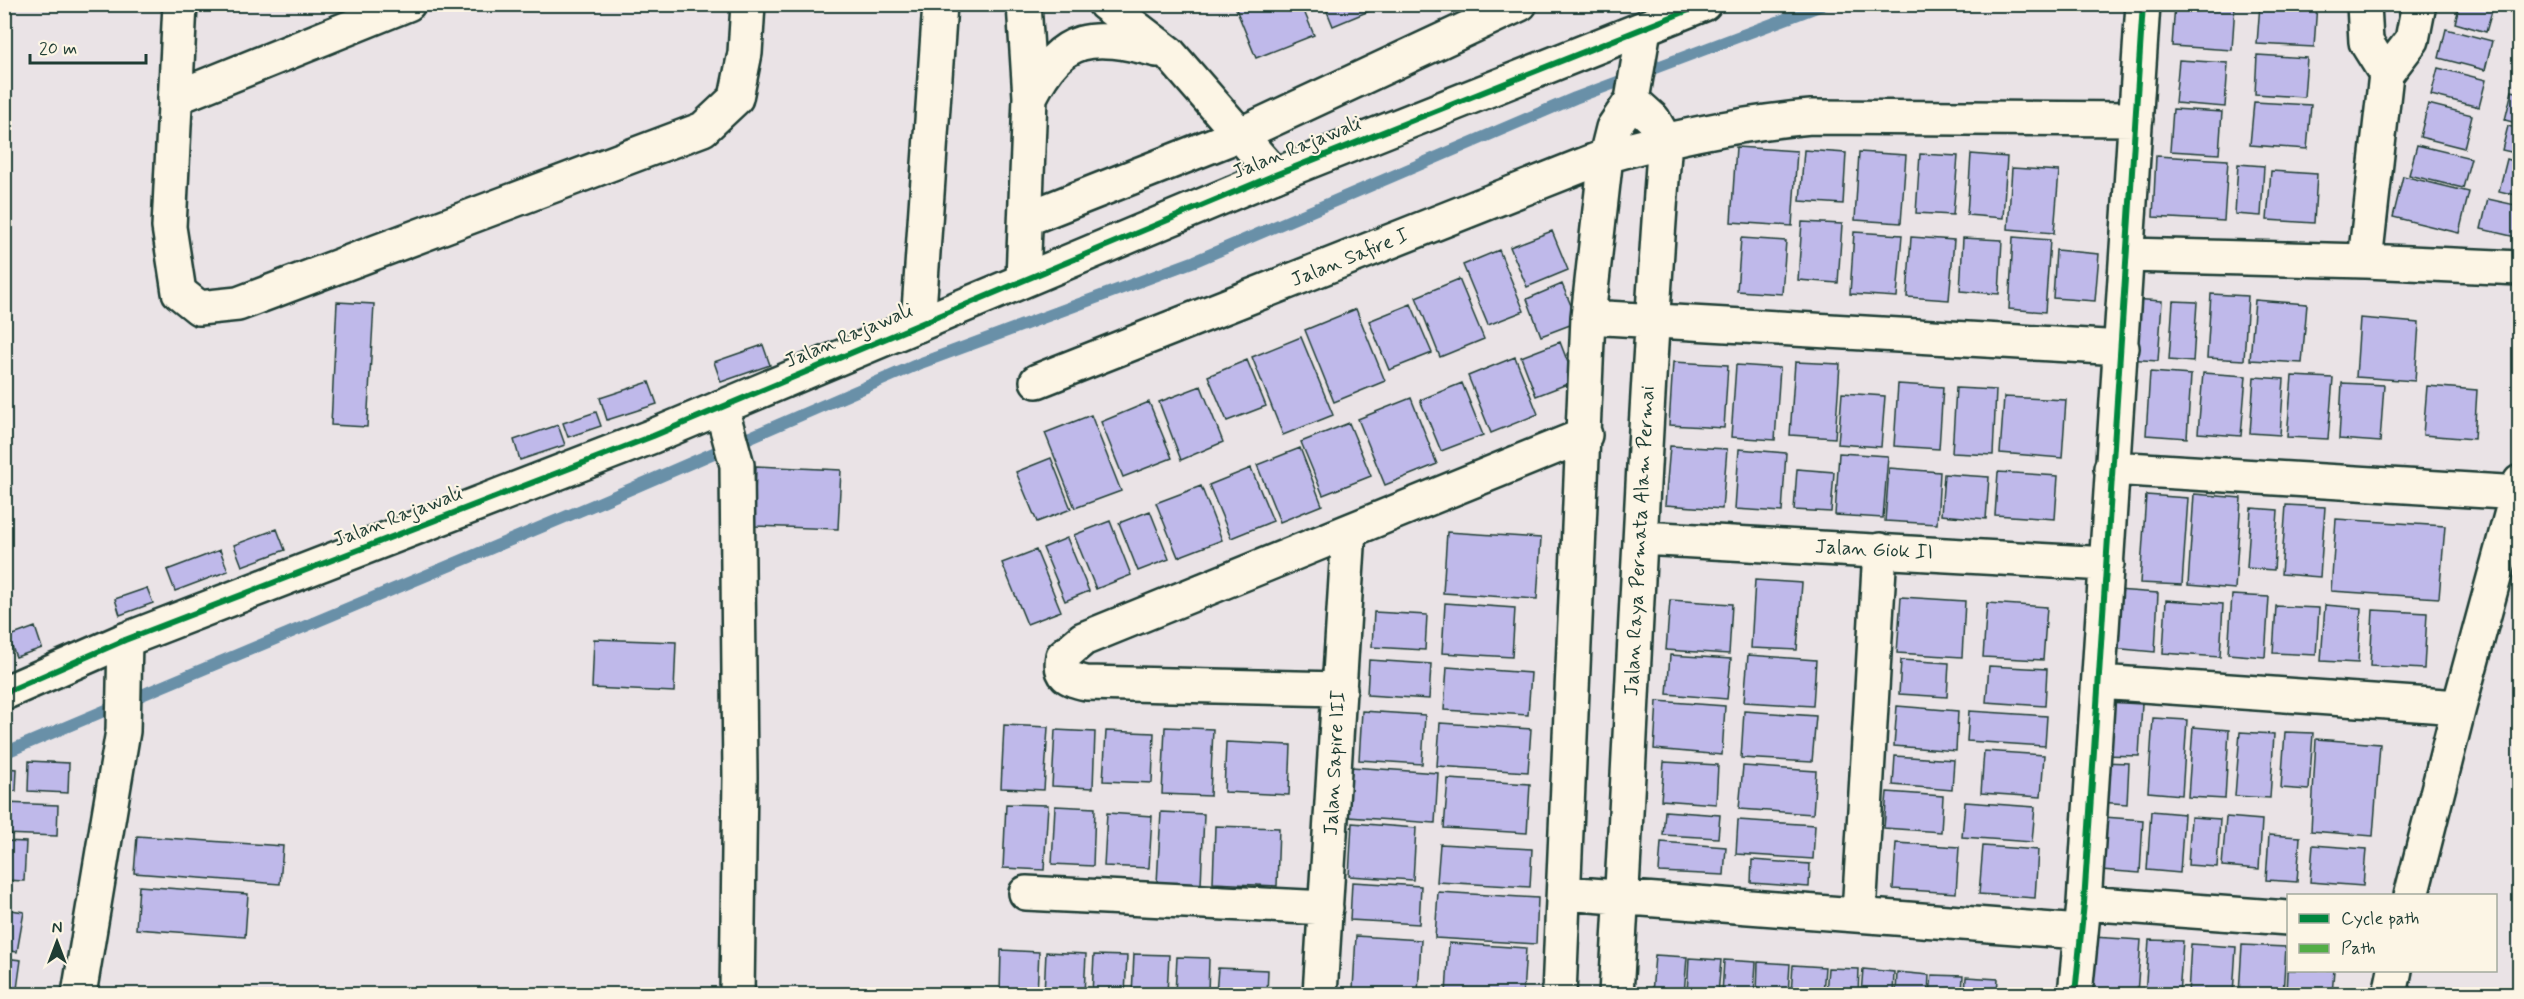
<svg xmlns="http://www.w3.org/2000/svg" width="2524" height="999" viewBox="0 0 2524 999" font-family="Mynerve,sans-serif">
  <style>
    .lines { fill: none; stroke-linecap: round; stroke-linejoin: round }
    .stream { stroke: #6990a8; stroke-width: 12 }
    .building { fill: #bfb9ea; stroke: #1f3d34; stroke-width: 1.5 }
    .street-casing { stroke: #1f3d34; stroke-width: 38 }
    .secondary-casing { stroke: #1f3d34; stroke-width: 38 }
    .street { stroke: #fcf5e5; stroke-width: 33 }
    .secondary { stroke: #fcf5e5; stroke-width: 33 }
    .quiet { stroke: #52ad45; stroke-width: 4.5; stroke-dasharray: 9 4.5; stroke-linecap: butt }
    .cycleway-casing { stroke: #fcf5e5; stroke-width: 10 }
    .cycleway { stroke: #00873e; stroke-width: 6 }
    .labels { text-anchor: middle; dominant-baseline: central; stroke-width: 4.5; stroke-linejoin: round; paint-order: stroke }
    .street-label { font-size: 20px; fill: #1f3d34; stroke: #fcf5e5 }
  </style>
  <rect width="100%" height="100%" fill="#eae3e6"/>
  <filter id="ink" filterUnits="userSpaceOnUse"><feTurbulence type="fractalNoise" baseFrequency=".0167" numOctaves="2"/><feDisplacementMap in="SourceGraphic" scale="12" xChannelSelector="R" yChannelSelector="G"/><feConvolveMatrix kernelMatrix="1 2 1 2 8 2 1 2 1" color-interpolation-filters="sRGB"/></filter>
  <g filter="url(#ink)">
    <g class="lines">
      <!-- stream -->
      <path class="stream" d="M4,753l599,-252 318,-138 274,-102 380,-163 250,-94"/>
    </g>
    <!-- building -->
    <path class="building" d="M1234,4h67l13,31 -58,23z
      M1324,4h62l-53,22z
      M2175,4h60l-3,46 -60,-4z
      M2260,4h57l-3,43 -57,-3z
      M2460,4h34l-8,28 -31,-9z
      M2446,29l46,12 -7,29 -46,-12z
      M2257,55l50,3 -3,39 -49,-3z
      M2179,60l49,3 -3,44 -50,-4z
      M2438,68l48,12 -7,27 -48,-12z
      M2512,91l8,2v31l-15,-4z
      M2254,102l57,3 -4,44 -57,-4z
      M2428,104l44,11 -8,33 -44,-11z
      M2173,109l49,3 -3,42 -49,-3z
      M2508,126l12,3v25l-18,-4z
      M2417,145l54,13 -8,30 -54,-13z
      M1736,147l61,4 -5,75 -61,-4z
      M1804,150l42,3 -3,51 -43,-3z
      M1859,152l47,3 -5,68 -46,-3z
      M1920,154l38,2 -5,59 -37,-2z
      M1971,154l36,3 -4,61 -36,-3z
      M2156,156l72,4 -4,61 -71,-4z
      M2507,159l13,4v33l-21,-5z
      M2238,164l26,2 -3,50 -26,-2z
      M2012,168l47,3 -5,62 -46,-4z
      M2271,171l46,3 -3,49 -47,-3z
      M2403,176l66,16 -10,41 -66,-16z
      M2488,199l32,7v32l-39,-9z
      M1802,222l40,2 -4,59 -40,-3z
      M1552,231l16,39 -41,17 -17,-40z
      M1854,232l48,3 -5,62 -47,-3z
      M1911,237l43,3 -5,60 -42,-3z
      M2013,237l37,3 -5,72 -36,-3z
      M1741,238l45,3 -4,53 -45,-3z
      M1963,238l39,2 -3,54 -39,-3z
      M1499,250l25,61 -36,14 -25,-60z
      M2056,250l43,4 -4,47 -42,-3z
      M1459,279l25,60 -44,18 -24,-60z
      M1562,284l16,38 -37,14 -14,-37z
      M2211,294l37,2 -4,64 -37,-2z
      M2132,299l30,2 -4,60 -31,-2z
      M2255,300l52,4 -5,59 -52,-3z
      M2173,301l24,1 -4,60 -24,-2z
      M337,302l37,2 -7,123 -36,-2z
      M1411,304l21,49 -43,17 -20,-49z
      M1356,309l29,72 -51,21 -29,-72z
      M2360,318l59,5 -4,58 -59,-4z
      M1301,337l32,78 -50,20 -31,-78z
      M1560,342l15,39 -39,15 -15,-39z
      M763,345l7,20 -49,17 -7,-20z
      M1515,357l23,57 -47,19 -23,-57z
      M1247,360l19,46 -39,15 -19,-45z
      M1673,362l55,3 -4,63 -55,-3z
      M1795,362l45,2 -5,74 -45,-3z
      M1736,365l44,3 -5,72 -44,-3z
      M2150,372l41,3 -4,63 -41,-3z
      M2203,373l43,3 -5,60 -43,-3z
      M2292,376l41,2 -5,61 -41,-2z
      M2254,377l30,2 -4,56 -30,-2z
      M649,382l8,22 -50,16 -7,-22z
      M1462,383l21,52 -42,16 -21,-51z
      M2342,383l42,2 -4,57 -41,-3z
      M1898,384l45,3 -4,62 -45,-3z
      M1201,386l22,56 -42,18 -22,-58z
      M2427,386l50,4 -3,49 -51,-4z
      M1956,388l40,2 -3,65 -41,-2z
      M1842,393l43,3 -4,51 -43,-3z
      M2004,397l62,3 -4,58 -62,-5z
      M1411,398l26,66 -52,21 -27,-66z
      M1149,402l23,56 -49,19 -22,-55z
      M596,412l5,14 -33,11 -5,-14z
      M1091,415l30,76 -46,17 -30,-75z
      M1349,423l22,53 -48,19 -22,-53z
      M558,425l7,20 -45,15 -6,-20z
      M1670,446l57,3 -5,60 -57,-4z
      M1300,448l22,57 -42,17 -23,-57z
      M1739,449l47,4 -4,59 -47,-3z
      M1839,453l49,3 -5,62 -48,-3z
      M1051,458l20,51 -34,13 -21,-50z
      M756,466l85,4 -3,59 -84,-3z
      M1251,468l22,53 -42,17 -22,-53z
      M1889,468l51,4 -3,52 -52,-3z
      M1797,469l37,3 -3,40 -37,-2z
      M1998,472l60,4 -3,43 -60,-4z
      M1944,474l45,3 -3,42 -45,-4z
      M1201,486l21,54 -44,17 -22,-54z
      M2194,494l47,4 -6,91 -47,-4z
      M2146,495l42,3 -6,87 -42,-2z
      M2286,505l39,2 -5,70 -39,-3z
      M2251,508l27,2 -4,60 -27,-2z
      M1150,511l19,48 -31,12 -19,-48z
      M2336,519l109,7 -6,72 -108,-7z
      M1110,521l21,54 -35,14 -22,-54z
      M277,529l8,21 -43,16 -8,-21z
      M1447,532l94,6 -4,61 -94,-6z
      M1067,538l22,53 -24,10 -22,-53z
      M220,550l8,21 -53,20 -8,-21z
      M1036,550l25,61 -34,13 -25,-61z
      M1755,580l47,3 -5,67 -46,-2z
      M147,588l6,15 -33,12 -5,-16z
      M2116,590l42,3 -3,59 -43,-4z
      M2232,595l37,2 -4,60 -37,-3z
      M1901,597l64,4 -3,56 -65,-4z
      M1670,600l62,4 -3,50 -63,-4z
      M2166,600l57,4 -3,53 -57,-4z
      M1445,603l70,5 -3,49 -70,-4z
      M1987,603l60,4 -4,53 -60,-3z
      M2325,605l36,3 -3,55 -37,-2z
      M2276,606l43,2 -3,47 -43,-2z
      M2373,610l54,3 -3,56 -54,-3z
      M1374,612l53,3 -2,35 -53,-3z
      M35,627l7,21 -26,9 -8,-20z
      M594,639l82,3 -2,50 -82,-4z
      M1670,655l61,4 -4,40 -60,-5z
      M1748,655l68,5 -3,46 -69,-4z
      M1369,660l62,4 -2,35 -62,-4z
      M1901,660l48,3 -2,34 -48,-3z
      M1989,666l58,3 -2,37 -59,-4z
      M1447,667l84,6 -3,42 -84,-5z
      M1657,701l68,5 -3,49 -68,-6z
      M2106,702l36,2 -3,52 -37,-1z
      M1897,706l61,5 -2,40 -62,-5z
      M1362,711l63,4 -3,49 -63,-4z
      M1744,711l72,5 -4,46 -71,-4z
      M1969,711l78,5 -2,30 -78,-5z
      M2153,718l34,2 -5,75 -34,-3z
      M1440,723l91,6 -3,43 -91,-6z
      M1004,725l44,2 -4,63 -43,-2z
      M1165,727l48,2 -3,67 -48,-2z
      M2193,727l36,3 -4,69 -37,-2z
      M1055,730l40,2 -2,56 -41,-2z
      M1106,731l48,2 -2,50 -49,-2z
      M2240,732l34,2 -4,64 -35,-2z
      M2285,732l28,1 -4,57 -28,-2z
      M2316,739l64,5 -7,92 -62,-5z
      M1226,742l65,3 -2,50 -65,-3z
      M1984,751l60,4 -3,42 -60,-4z
      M1895,756l59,4 -2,30 -59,-5z
      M29,761l40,2 -1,30 -40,-2z
      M1664,762l54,3 -2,39 -55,-4z
      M2101,762l28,1 -2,41 -29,-2z
      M1743,766l73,5 -3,43 -74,-5z
      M1351,767l87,6 -3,50 -87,-6z
      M4,768l13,1 -1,22h-12z
      M1448,779l82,5 -3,49 -83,-5z
      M1887,792l56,4 -2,36 -57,-4z
      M1965,802l70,5 -3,35 -70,-5z
      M4,803l54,2 -1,31 -53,-2z
      M1006,804l42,1 -4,65 -41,-2z
      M1055,806l40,2 -2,58 -41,-2z
      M1665,811l55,4 -2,23 -55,-3z
      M2151,811l33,3 -4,59 -33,-3z
      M1161,812l43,2 -3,71 -44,-2z
      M1107,813l45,3 -3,52 -45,-2z
      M2104,817l39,3 -3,53 -39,-3z
      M2191,817l29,2 -3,48 -29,-2z
      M2226,817l36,3 -3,49 -37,-3z
      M1738,820l77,5 -2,34 -77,-5z
      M1352,823l64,5 -3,52 -64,-4z
      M1215,826l64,2 -2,58 -64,-3z
      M2269,835l31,2 -3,45 -31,-2z
      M137,836l146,10 -3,38 -146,-11z
      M4,841l22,1 -2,39 -20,-1z
      M1661,842l65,5 -2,28 -65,-3z
      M1896,843l63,4 -3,46 -63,-4z
      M1440,844l92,5 -2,38 -93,-5z
      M2313,845l53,4 -3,37 -53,-4z
      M1983,846l55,4 -3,48 -56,-4z
      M1752,860l58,4 -1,23 -58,-4z
      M1352,882l69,4 -2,38 -69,-4z
      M139,886l109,8 -3,43 -109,-8z
      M1438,892l100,6 -2,46 -101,-6z
      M4,909l20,3 -7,40 -13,-2z
      M1356,936l65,4 -3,53 -65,-4z
      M2093,937l48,3 -4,54h-48z
      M2149,940l34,1 -4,53h-34z
      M1449,943l77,5 -3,46h-77z
      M2191,944l45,3 -3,47h-45z
      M2242,945l44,2 -3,47h-44z
      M1001,950l38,2 -2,42h-37z
      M2288,951v19h46l-2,24h-46z
      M1046,952l40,2 -2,40h-40z
      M1134,954l35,1 -2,39h-35z
      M1094,955l33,1 -2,38h-33z
      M1655,955l32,2 -3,37h-32z
      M1177,957l32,1 -1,36h-33z
      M4,958l17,2 -4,29 -13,-2z
      M1689,958l32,2 -3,34h-31z
      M1724,960l32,2 -2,32h-32z
      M1758,962l32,2 -2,30h-31z
      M1793,965l32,2 -2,27h-32z
      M1218,968l50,2 -1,24h-51z
      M1828,968l31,1 -1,25h-32z
      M1863,969l31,3 -1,22h-32z
      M1897,972l32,3 -1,19h-32z
      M1932,975l31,1 -1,18h-32z
      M1966,977l32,2 -1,15h-32z"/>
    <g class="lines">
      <defs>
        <path id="street" d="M180,4l-11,223 10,65 20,16 39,-4 465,-175 33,-31 9,-45 3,-49
          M1105,4l64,49 106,122
          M2364,4l2,38 20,32
          M1030,97c33,-65 62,-63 127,-47
          M175,98l233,-94
          M1026,219l215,-85 279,-130
          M2127,255l238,6 155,7
          M2365,261l21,-187 26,-34 7,-36
          M1023,279l7,-182 -6,-93
          M1588,317l534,31
          M918,325l22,-321
          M1037,381l569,-225c68,-19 135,-33 205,-39l325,2
          M721,407l16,58 3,312 -3,217
          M2111,468l409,25
          M1642,538l465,26
          M2099,682l360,25
          M1340,689l-254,-6c-18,-4 -27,-7 -23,-27l20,-17 502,-204
          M1026,893l300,15
          M1564,893l516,39
          M2411,896l48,-189 61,-225
          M2084,903l204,15
          M1859,914l21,-364
          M79,994l44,-263 2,-91
          M1320,994l29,-463
          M1559,994l29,-677 18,-161 7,-28 19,-28 12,-71
          M1616,994c17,-284 27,-570 49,-854l-12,-21 -21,-19
          M2075,994l9,-91 59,-899
          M2390,994l5,-24"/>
        <path id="secondary" d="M4,693l121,-53 528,-204 622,-261 429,-171"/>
      </defs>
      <!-- street casing -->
      <use href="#street" class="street-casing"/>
      <!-- secondary casing -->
      <use href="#secondary" class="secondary-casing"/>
      <!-- street -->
      <use href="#street" class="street"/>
      <!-- secondary -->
      <use href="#secondary" class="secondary"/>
      <!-- quiet -->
      <path class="quiet" d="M2516,492l4,1"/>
      <defs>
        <path id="cycleway" d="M4,693l121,-53 528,-204 622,-261 429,-171
          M2075,994l9,-91 59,-899"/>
      </defs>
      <!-- cycleway casing -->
      <use href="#cycleway" class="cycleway-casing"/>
      <!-- cycleway -->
      <use href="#cycleway" class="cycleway"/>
    </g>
  </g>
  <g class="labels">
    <!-- street labels -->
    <g class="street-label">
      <text transform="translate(1297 148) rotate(-22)">Jalan Rajawali</text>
      <text transform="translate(1350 258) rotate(-22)">Jalan Safire I</text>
      <text transform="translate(849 336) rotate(-23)">Jalan Rajawali</text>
      <text transform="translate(398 517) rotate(-21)">Jalan Rajawali</text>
      <text transform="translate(1640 541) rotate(-87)">Jalan Raya Permata Alam Permai</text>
      <text transform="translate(1874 550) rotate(3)">Jalan Giok II</text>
      <text transform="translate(1335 763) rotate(-87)">Jalan Sapire III</text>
    </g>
  </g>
  <!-- margin -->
  <rect width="2524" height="999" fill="none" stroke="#fcf5e5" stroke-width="24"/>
  <rect x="12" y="12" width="2500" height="975" fill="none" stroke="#1f3d34" stroke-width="2" filter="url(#ink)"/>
  <!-- legend -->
  <rect x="2287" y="894" width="210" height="78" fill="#fcf5e5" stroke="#a4ab9e" stroke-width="1.5"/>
  <rect x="2299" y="914" width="30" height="9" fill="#00873e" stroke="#a4ab9e" stroke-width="1.5"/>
  <text x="2341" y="924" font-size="18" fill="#1f3d34">Cycle path</text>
  <rect x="2299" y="944" width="30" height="9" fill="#52ad45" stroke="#a4ab9e" stroke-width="1.5"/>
  <text x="2341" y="954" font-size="18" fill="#1f3d34">Path</text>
  <!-- north arrow -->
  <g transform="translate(57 942)" stroke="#fcf5e5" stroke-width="4.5" paint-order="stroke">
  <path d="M0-4.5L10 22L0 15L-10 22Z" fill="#1f3d34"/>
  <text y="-9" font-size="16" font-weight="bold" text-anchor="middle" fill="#1f3d34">N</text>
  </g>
  <!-- scale -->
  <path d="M30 54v9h116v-9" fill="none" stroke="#1f3d34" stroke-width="3"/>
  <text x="39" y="54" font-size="18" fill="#1f3d34" stroke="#fcf5e5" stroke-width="4.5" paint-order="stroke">20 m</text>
</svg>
